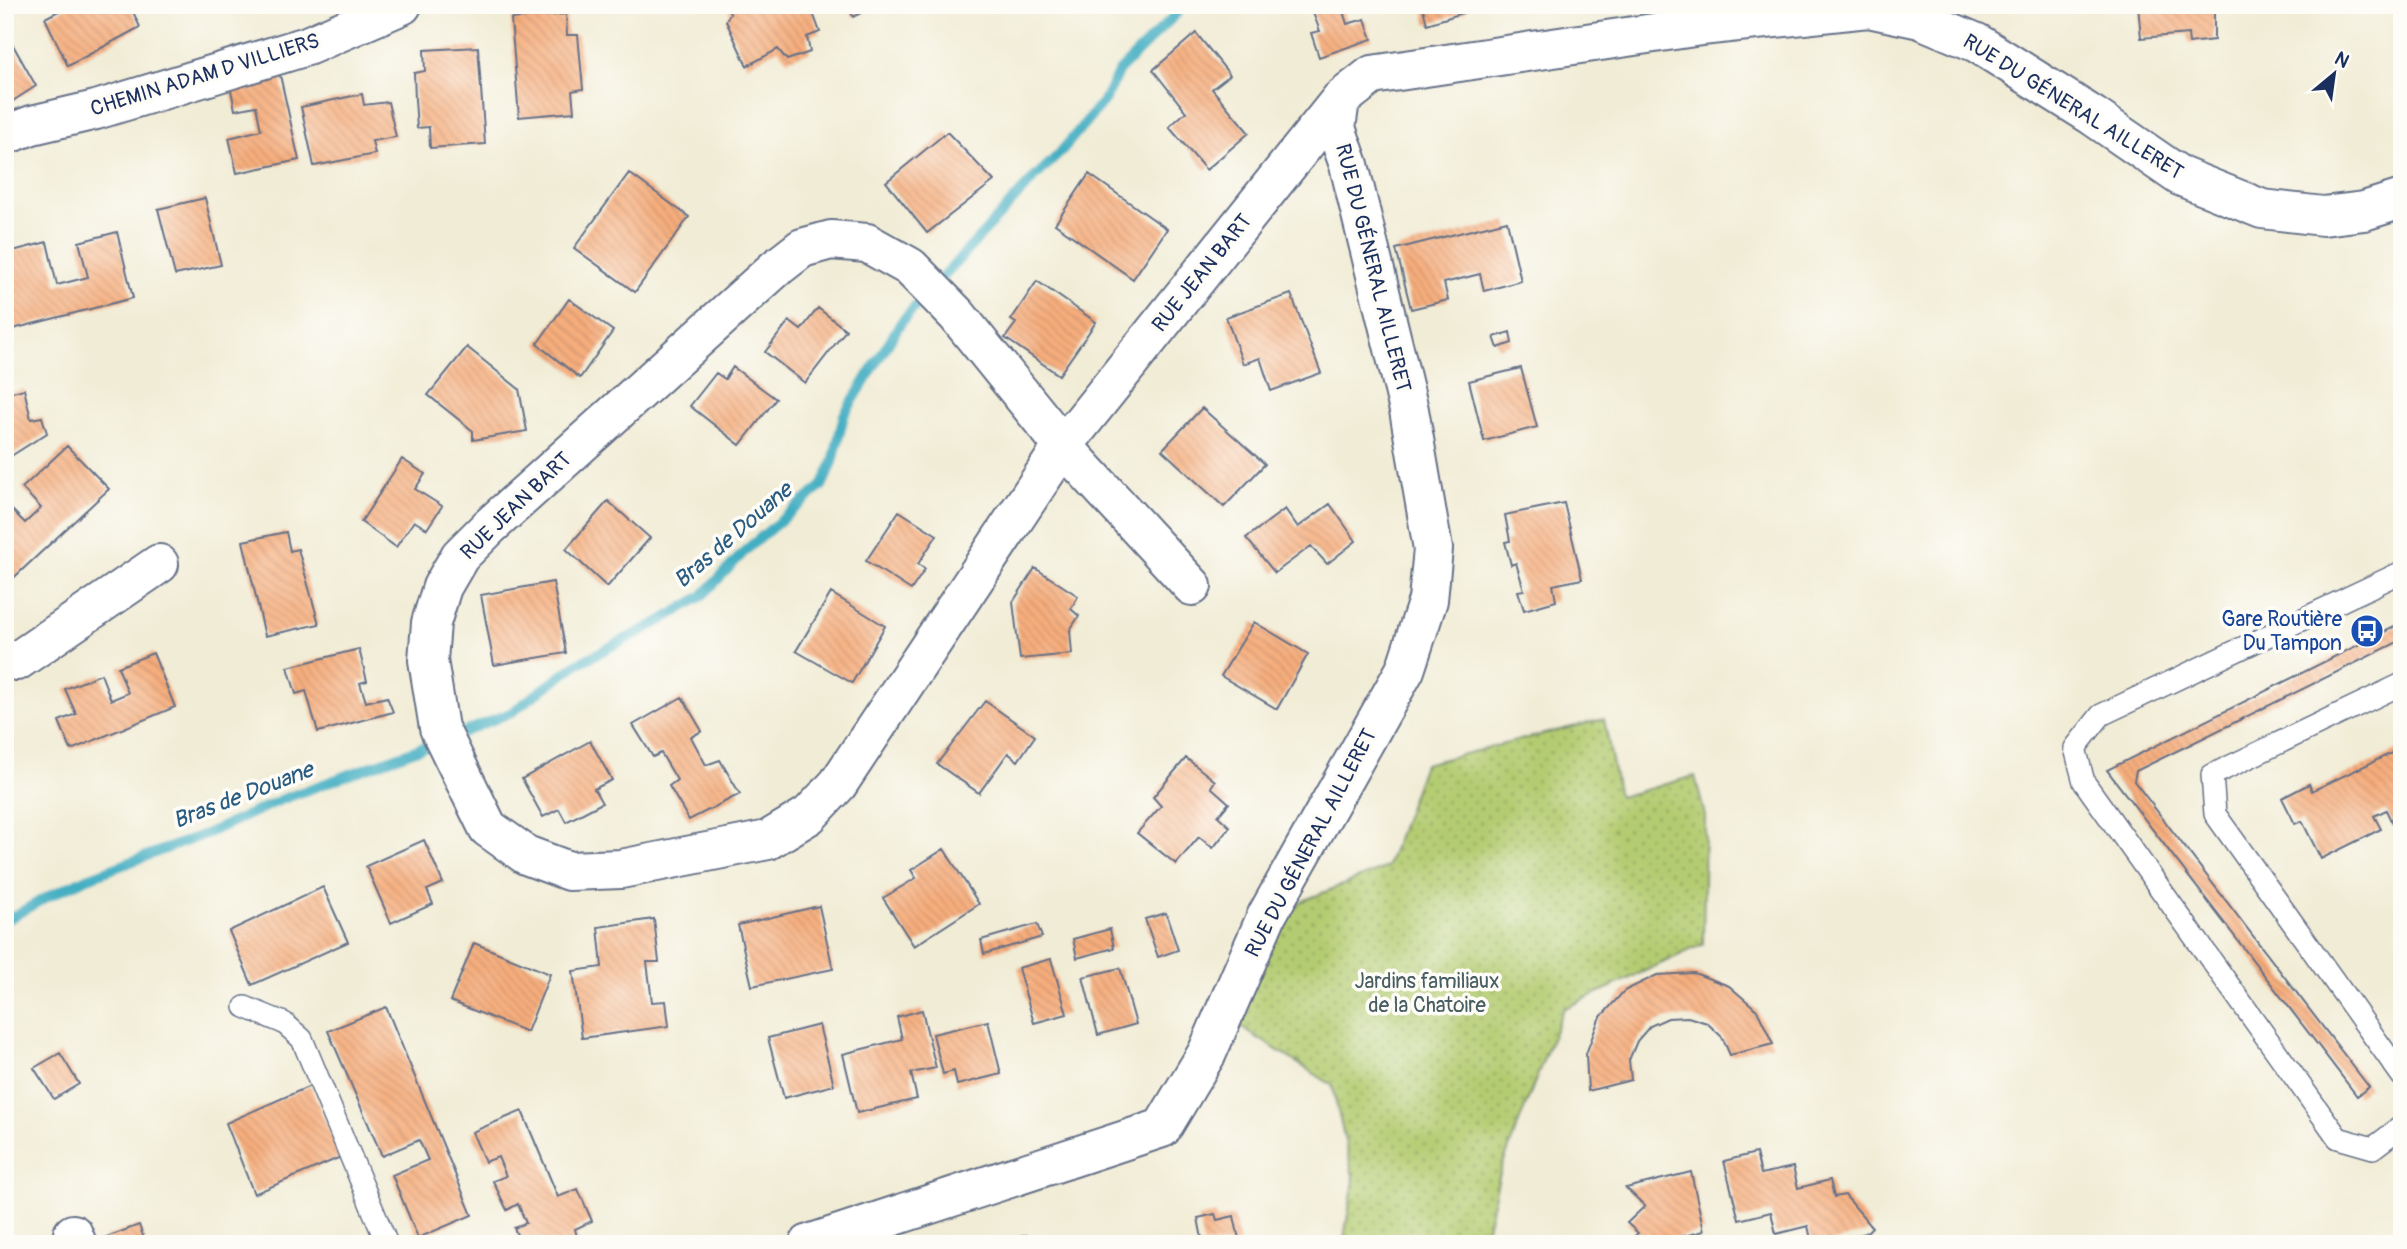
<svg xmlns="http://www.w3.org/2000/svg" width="2407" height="1249" viewBox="0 0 2407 1249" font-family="Pangolin,sans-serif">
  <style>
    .park { fill: url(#park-dots); stroke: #687e68; stroke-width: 2 }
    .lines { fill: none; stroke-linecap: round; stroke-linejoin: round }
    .stream { stroke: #43aec2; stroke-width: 10 }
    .building { fill: url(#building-back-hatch) }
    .service-casing { stroke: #667188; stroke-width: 24 }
    .minor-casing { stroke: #667188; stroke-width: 42 }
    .service { stroke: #fff; stroke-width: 21 }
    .minor { stroke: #fff; stroke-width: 38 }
    .labels { text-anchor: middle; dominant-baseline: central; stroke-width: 7; stroke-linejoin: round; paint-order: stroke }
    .street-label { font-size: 21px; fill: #1b2f5e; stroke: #fdfcf7 }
    .transit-label { font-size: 21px; fill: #164399; stroke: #fdfcf7; text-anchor: end }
    .park-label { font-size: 21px; fill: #495e64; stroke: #fdfcf7 }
    .water-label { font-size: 23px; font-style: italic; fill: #295b81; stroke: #fdfcf7 }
  </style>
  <defs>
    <pattern id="park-dots" width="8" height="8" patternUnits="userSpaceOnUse" patternTransform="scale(1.75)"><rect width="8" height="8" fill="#b4cc71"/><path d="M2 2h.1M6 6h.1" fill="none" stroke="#92a660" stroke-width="1.8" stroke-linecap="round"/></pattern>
    <pattern id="building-back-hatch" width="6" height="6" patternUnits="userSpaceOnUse" patternTransform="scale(1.75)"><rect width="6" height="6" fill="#f6ad7c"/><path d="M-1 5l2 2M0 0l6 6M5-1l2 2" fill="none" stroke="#d2956e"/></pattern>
  </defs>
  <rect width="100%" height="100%" fill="#fdfcf7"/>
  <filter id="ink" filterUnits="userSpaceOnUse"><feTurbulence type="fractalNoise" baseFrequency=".0143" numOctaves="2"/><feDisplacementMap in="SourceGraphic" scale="14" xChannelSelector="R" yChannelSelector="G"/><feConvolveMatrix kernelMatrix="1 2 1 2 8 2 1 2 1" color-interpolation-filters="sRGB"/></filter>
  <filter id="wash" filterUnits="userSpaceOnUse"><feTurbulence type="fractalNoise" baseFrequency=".00686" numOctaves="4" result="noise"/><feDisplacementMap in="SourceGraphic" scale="28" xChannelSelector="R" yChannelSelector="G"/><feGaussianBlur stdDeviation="1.57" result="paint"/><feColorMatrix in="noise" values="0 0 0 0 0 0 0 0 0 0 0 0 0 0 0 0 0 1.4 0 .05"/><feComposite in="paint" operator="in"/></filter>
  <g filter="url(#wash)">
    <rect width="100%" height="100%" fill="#f1ecd5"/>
    <!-- park -->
    <path class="park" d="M1604,719l15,78 76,-21 10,40 -2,128 -140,65 -62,160 -18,75h-140l11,-64 -22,-95 -99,-63 47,-112 107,-43 37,-103z"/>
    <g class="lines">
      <!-- stream -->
      <path class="stream" d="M452,737l60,-25 65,-48 82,-42 43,-26 47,-49 73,-61 11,-24 11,-47 58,-94 133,-144 24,-23 46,-55 14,-28 66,-66
        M5,921l40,-23 40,-19 123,-46 75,-34 154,-57"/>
    </g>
    <g id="blocks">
      <!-- building -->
      <path class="building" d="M70,5h60l10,22 -72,39 -23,-48z
        M727,5h20v3l6,-3h57l10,27 -13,5 3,15 -23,8 -9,-11 -31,17 -21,-45 4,-7z
        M848,5h29l-24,12z
        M1310,5h31l6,19 18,-5 7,20 -53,18 -8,-24 9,-2z
        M1422,5h42l2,7 -39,12z
        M2138,5h76v35l-25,3 -1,-9 -47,4z
        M566,14l1,21h11l5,54 -11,2 2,21 -55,5 -8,-98z
        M1196,33l34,42 -18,14 37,44 -43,37 -37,-43 17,-15 -33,-42z
        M9,38l27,48 -31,20v-65z
        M478,47l7,97 -55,4 -1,-21 -12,1 -2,-28 -1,-27 11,-2 -1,-21z
        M280,75l19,85 -62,13 -8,-35 32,-8 -5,-24 -21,4 -5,-25z
        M362,94l2,11 24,-3 8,35 -24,4 3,13 -61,12 -13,-59z
        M947,132l47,49 -67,52 -41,-51z
        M629,173l60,44 -54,75 -61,-44z
        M1089,174l78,55 -34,50 -78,-55z
        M205,198l16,67 -46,10 -17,-66z
        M1507,221l14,60 -37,10 -4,-17 -36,9 4,17 -37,9 -15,-60z
        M117,232l16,66 -124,32 -4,-13v-64l42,-11 10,43 31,-8 -9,-35z
        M1037,281l59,41 -37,53 -54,-37 11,-15 -5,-3z
        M1291,294l30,79 -50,18 -11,-33 -17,6 -17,-47z
        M569,299l44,32 -33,47 -43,-34z
        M818,308l28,22 -41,53 -40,-31 24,-31 12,9z
        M1510,332l2,11 -14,5 -4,-11z
        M467,347l52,42 8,42 -54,9v-9l-45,-36z
        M733,367l43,32 -36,46 -50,-39 26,-33 9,6z
        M1521,368l16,59 -53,14 -15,-60z
        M24,389l7,30 11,-2 5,16 -39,25 -3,-13v-51z
        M1202,408l63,56 -41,43 -62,-57z
        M67,446l42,43 -101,94 -3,-3v-77l20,20 16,-15 -19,-20z
        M402,459l23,15 -10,15 27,17 -15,23 -13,-8 -18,26 -35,-25z
        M608,501l42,37 -43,49 -41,-38z
        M1564,503l18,76 -29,6 3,16 -32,9 -6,-19 6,-1 -8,-27 -5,2 -6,-23 5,-1 -5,-26z
        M1330,504l26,37 -29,23 -16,-18 -36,27 -29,-35 39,-29 13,18z
        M899,511l38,24 -19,29 7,5 -14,21 -45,-29z
        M286,532l4,19 8,-2 21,75 -54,12 -22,-95z
        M1035,568l43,28 -7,13 8,7 -9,14 2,24 -52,5 -7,-57z
        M553,582l13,71 -72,12 -13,-70z
        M831,593l54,33 -33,57 -56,-32z
        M1254,622l54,32 -31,55 -56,-33z
        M2402,623v17l-266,131 -2,10 235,306 -12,9 -250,-326z
        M359,649l8,32 -7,2 6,19 21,-5 6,15 -75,20 -12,-41 -10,3 -8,-27z
        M153,653l22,54 -104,43 -12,-29 17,-7 -11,-25 36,-15 10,26 17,-7 -10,-26z
        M682,697l20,34 -11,6 15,28 14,-5 20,34 -51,26 -20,-34 8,-6 -16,-27 -8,4 -20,-32z
        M985,701l50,35 -17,25 -10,-8 -29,40 -42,-29z
        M590,741l22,39 -18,9 8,14 -36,19 -7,-13 -16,8 -21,-38z
        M2402,748v70l-10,5 -6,-13 -12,6 7,13 -60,30 -19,-38 -7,3 -13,-26 27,-14 3,7z
        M1186,758l29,23 -4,6 18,16 -11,13 12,11 -17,21 -14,-11 -23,27 -39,-31 24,-27 -8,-9z
        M424,840l19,43 -16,7 6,14 -42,19 -25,-57z
        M944,849l35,55 -65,42 -31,-48 33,-20 -5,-8z
        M323,887l25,55 -96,43 -23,-54z
        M819,906l14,63 -81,17 -14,-61z
        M1166,913l12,37 -20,7 -13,-38z
        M654,919l5,43h-12l5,40 14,-1 3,25 -87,12 -9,-67 29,-4 -4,-40z
        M1037,924l5,13 -58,17 -3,-14z
        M1110,929l4,19 -37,10 -4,-19z
        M474,943l76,31 -23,58 -77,-31z
        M1051,959l16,55 -33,9 -16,-55z
        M1120,968l16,56 -38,11 -15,-58z
        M1694,973l35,13 28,24 16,34 -43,11 -8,-18 -15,-14 -19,-6 -20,1 -18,8 -13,15 -8,19 2,20 -43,11 -2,-37 13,-35 25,-28 33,-16z
        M386,1007l86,208 -54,23 -26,-63 36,-15 -9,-20 -37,16 -54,-125z
        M922,1010l14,58 -25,5 6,26 -60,14 -14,-59 59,-15 -5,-22z
        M988,1021l13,53 -44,11 -3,-14 -11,3 -10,-40z
        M819,1025l15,60 -50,13 -16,-60z
        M60,1053l19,31 -25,15 -20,-31z
        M310,1086l31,71 -87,37 -28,-71z
        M522,1111l36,86 20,-8 14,32 -17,8 3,12 -6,3h-51l-7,-16 12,-5 -8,-19 -11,6 -14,-29 13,-5 -8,-19 -13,5 -13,-30z
        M1756,1153l5,21 32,-7 5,21 32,-8 4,17 11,-2 27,32 -6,6 -41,11h-13l-4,-18 -32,8 -5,-22 -32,8 -15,-59z
        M1691,1172l13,59 -31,8 1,5h-48l12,-11 -11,-10 18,-17 -19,-18z
        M1215,1214l2,6 17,-4 6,28h-37l-5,-26z
        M139,1225l7,19h-38l-2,-7z
        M1026,1235l2,9h-31v-1z
        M1601,1238l20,5 -1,1h-21z"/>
    </g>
  </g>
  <g filter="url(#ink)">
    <use href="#blocks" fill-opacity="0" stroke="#667188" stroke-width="2"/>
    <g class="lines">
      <defs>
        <path id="service" d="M2402,572l-301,143 -26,33 9,34 254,356 35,10 29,-22
          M2402,684l-190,91 3,39 187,262
          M245,1007l39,16 18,16 85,205"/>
        <path id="minor" d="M5,135l27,-10 64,-15 211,-64 95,-41
          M1192,586l-129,-140 -106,-131 -47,-48 -43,-24 -36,-3 -29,8 -27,21 -286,258 -29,29 -18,31 -11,36 -3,37 11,68 49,100 38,27 43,16 52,-2 147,-29 41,-25 29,-31 225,-338 277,-346 32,-25 329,-49 167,-18 52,11 57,24 116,73 87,60 82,33 61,7 41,-5 38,-12
          M17,661l142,-97
          M73,1234l4,10
          M809,1244l353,-116 45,-75 60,-138 138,-245 23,-70 5,-51 -24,-139 -60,-245 -13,-37 4,-28"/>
      </defs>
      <!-- service casing -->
      <use href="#service" class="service-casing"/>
      <!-- minor casing -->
      <use href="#minor" class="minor-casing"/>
      <!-- service -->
      <use href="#service" class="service"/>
      <!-- minor -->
      <use href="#minor" class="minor"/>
    </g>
  </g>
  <!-- icons -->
  <defs>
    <symbol id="bus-disc" viewBox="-11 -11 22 22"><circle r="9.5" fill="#1a4fb4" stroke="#fdfcf7"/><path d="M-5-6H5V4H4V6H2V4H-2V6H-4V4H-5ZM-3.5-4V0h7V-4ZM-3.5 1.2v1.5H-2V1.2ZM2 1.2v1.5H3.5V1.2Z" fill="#fff"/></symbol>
  </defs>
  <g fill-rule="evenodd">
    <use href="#bus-disc" x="2348" y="612" width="38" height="38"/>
  </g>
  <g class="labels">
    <!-- street labels -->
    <g class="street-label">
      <text transform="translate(205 75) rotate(-17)">CHEMIN ADAM D VILLIERS</text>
      <text transform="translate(2073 107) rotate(32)">RUE DU GÉNERAL AILLERET</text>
      <text transform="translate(1373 268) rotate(76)">RUE DU GÉNERAL AILLERET</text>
      <text transform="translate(1202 273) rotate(-51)">RUE JEAN BART</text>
      <text transform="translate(516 506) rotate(-44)">RUE JEAN BART</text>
      <text transform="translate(1311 843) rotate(-62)">RUE DU GÉNERAL AILLERET</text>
    </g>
    <!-- transit labels -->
    <g class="transit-label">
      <text x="2342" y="619">Gare Routière<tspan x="2342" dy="24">Du Tampon</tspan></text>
    </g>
    <!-- park labels -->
    <g class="park-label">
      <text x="1427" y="981">Jardins familiaux<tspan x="1427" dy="24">de la Chatoire</tspan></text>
    </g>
    <!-- water labels -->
    <g class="water-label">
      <text transform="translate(733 535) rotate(-41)">Bras de Douane</text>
      <text transform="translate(243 795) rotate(-21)">Bras de Douane</text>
    </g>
  </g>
  <!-- margin -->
  <rect width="2407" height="1249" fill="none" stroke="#fdfcf7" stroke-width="28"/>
  <!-- north arrow -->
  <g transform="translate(2334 74) rotate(29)" stroke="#fdfcf7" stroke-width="5" paint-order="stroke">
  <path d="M0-5L12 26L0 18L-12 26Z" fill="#1b2f5e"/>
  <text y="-10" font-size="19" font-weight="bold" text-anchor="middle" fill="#1b2f5e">N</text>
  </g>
</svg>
